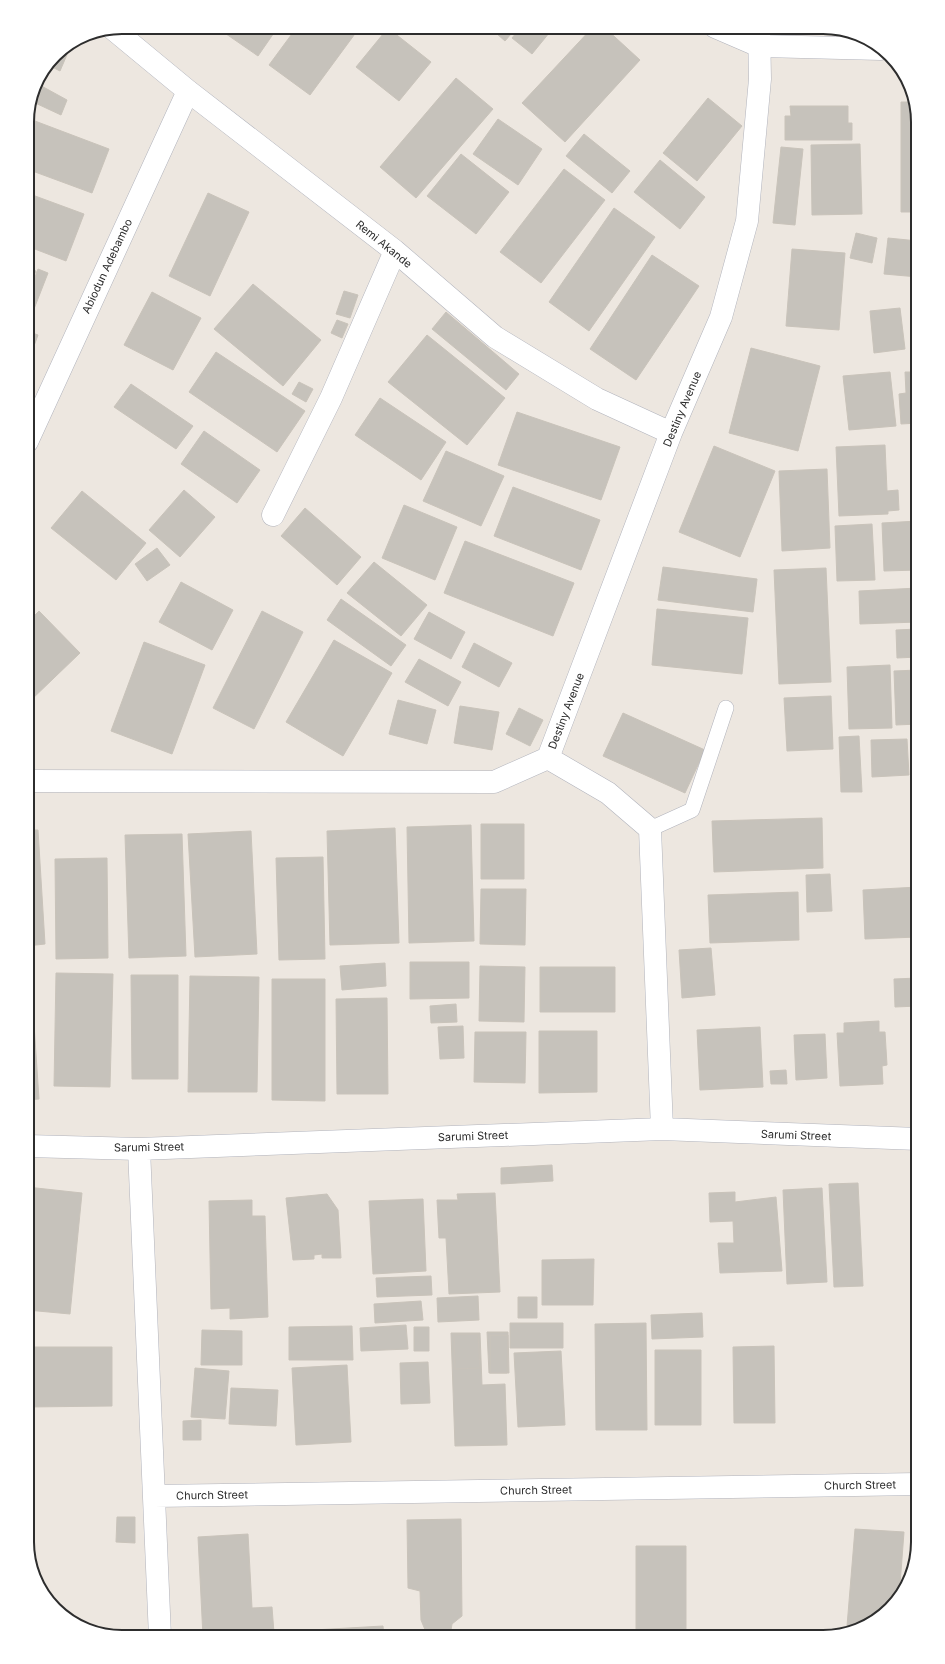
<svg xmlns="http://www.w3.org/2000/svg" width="945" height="1664" viewBox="0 0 945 1664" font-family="Inter,sans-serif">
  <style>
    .building { fill: #c6c2bb; stroke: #c9c3ba }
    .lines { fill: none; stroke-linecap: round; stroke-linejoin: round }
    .lane-casing { stroke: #b1b3bc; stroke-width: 16 }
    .street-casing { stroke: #b1b3bc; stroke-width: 23 }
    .lane { stroke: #fff; stroke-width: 15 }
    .street { stroke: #fff; stroke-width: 22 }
    .labels { text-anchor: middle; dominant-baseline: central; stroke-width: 4; stroke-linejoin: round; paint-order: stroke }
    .street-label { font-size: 11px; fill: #2d2d2d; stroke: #fff }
    .rim { fill: none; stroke: #2d2d2d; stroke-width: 2 }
  </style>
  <rect width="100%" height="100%" fill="#ede7e0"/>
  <!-- building -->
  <path class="building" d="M216,27h62l-20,29z
    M297,27h63l-50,68 -41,-30z
    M489,27h28l-12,14z
    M521,27h33l-22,27 -20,-16z
    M593,27h11l36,33 -75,82 -43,-39z
    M388,28l43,34 -32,39 -43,-34z
    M72,43l-12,28 -12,-6 7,-10z
    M456,78l37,31 -77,89 -36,-31z
    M36,83l31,17 -6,15 -30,-14z
    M708,98l34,28 -45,55 -34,-28z
    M901,102h12l5,20v90h-17z
    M790,106h58v17h4v17h-67v-24h6z
    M27,118l82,31 -17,44 -65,-24z
    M498,119l44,30 -24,36 -45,-31z
    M584,134l46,37 -18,22 -46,-37z
    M860,144l2,70 -50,1 -1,-70z
    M781,147l22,2 -8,76 -22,-2z
    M461,154l48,38 -33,42 -49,-38z
    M660,160l45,37 -25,32 -46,-37z
    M564,169l41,31 -64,83 -41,-31z
    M27,193l57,21 -18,47 -39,-15z
    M208,193l41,19 -39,84 -41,-20z
    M614,208l41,29 -66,94 -40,-29z
    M856,233l21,5 -5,25 -22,-5z
    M888,238l30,3v36l-34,-3z
    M792,249l53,4 -6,77 -53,-4z
    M652,255l47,31 -63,94 -46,-31z
    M27,268l9,3 -9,21z
    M38,269l10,4 -21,54v-30z
    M253,284l68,56 -38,46 -69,-57z
    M344,291l14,4 -8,23 -14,-4z
    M152,292l49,26 -28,52 -49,-25z
    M900,308l5,41 -31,4 -4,-42z
    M913,310h5v43h-6z
    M446,312l73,62 -13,16 -74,-61z
    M337,320l11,4 -6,14 -11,-5z
    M27,331l11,4 -11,30z
    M427,335l78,63 -38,47 -79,-63z
    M751,348l69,18 -22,85 -69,-18z
    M216,352l89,59 -28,41 -88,-60z
    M890,372l6,54 -47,4 -6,-54z
    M905,372h13v51l-17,1 -2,-30 7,-1z
    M299,382l14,7 -7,13 -14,-8z
    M131,384l62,42 -17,23 -62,-42z
    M380,398l66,44 -25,38 -66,-45z
    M517,412l103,35 -19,53 -103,-35z
    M204,431l56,39 -23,33 -56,-39z
    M885,445l2,46 11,-1 1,20 -11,1v3l-49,2 -3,-69z
    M714,446l61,25 -35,86 -61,-25z
    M446,451l58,25 -23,50 -58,-25z
    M827,469l3,79 -48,3 -3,-80z
    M513,487l87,33 -19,50 -87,-34z
    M184,490l31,27 -35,40 -31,-27z
    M82,491l64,52 -30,37 -65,-52z
    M404,505l53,22 -22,53 -53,-22z
    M305,508l56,49 -24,28 -56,-49z
    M918,521v49l-34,1 -2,-48z
    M872,524l3,56 -38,1 -2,-55z
    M465,541l109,42 -21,53 -109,-43z
    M157,548l13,17 -23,16 -12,-17z
    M374,562l53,43 -26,31 -54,-43z
    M663,567l94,12 -4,33 -95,-12z
    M826,568l5,114 -52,2 -5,-114z
    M181,582l52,28 -21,40 -53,-28z
    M918,588v34l-58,2 -1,-33z
    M341,599l65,46 -15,21 -64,-46z
    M657,609l91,9 -6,56 -90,-9z
    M39,611l41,42 -51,49 -2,-2v-77z
    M262,611l41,21 -49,97 -41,-21z
    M429,612l36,20 -14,27 -37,-20z
    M918,629v28l-21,1 -1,-28z
    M334,640l58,33 -49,83 -57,-34z
    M144,642l61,23 -33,89 -61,-23z
    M474,643l38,20 -13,24 -37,-20z
    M419,659l42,23 -13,24 -43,-24z
    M890,665l2,63 -43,1 -2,-62z
    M918,670v54l-22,1 -2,-54z
    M831,696l2,53 -46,2 -3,-53z
    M398,700l38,10 -9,34 -38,-10z
    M460,706l39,6 -7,38 -38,-7z
    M519,708l24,12 -13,26 -24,-12z
    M623,713l82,37 -20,43 -82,-37z
    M859,736l3,56h-21l-2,-55z
    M907,739l2,36 -37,2 -1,-37z
    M822,818l1,50 -109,4 -2,-51z
    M481,824h43v55h-43z
    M471,825l3,116 -65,2 -2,-116z
    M395,828l4,115 -69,2 -3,-114z
    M27,830h11l7,114 -18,2z
    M251,831l6,123 -62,3 -7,-123z
    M182,834l4,122 -57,2 -4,-123z
    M323,857l2,102 -46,1 -3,-102z
    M107,858l1,100 -52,1 -1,-100z
    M830,874l2,37 -25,1 -1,-37z
    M918,887v50l-53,2 -2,-49z
    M481,889h45l-1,56 -45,-1z
    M798,892l1,48 -89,3 -2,-48z
    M711,948l4,47 -33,3 -3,-48z
    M410,962h59v36l-59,1z
    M385,963l1,23 -44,4 -2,-24z
    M480,966l45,1 -1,55 -45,-1z
    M540,967h75v45h-75z
    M56,973l57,1 -3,113 -56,-1z
    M131,975h47v104h-46z
    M190,976l69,1 -2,115h-69z
    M918,978v28l-23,1 -1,-28z
    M272,979h53v122l-53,-1z
    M387,998l1,96h-51l-1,-95z
    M456,1004l1,18 -26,1 -1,-17z
    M27,1009h6l6,90 -12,1z
    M879,1021v11h6l2,33 -5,1 1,18 -43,2 -3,-53h7v-10z
    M463,1026l1,32 -24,1 -2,-32z
    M760,1027l3,60 -63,3 -3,-60z
    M539,1031h58v61l-58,1z
    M475,1032h51l-1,51 -51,-1z
    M825,1034l2,44 -31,2 -2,-45z
    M786,1070l1,14h-16l-1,-13z
    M552,1165l1,16 -52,3v-16z
    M858,1183l5,103 -29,1 -5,-103z
    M27,1187l55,6 -12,121 -43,-4z
    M822,1188l5,94 -40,2 -4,-94z
    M735,1192v10l41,-5 6,74 -62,2 -2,-30h16l-1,-22 -23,1 -1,-29z
    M495,1193l5,99 -51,2 -3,-56h-7l-2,-38h21l-1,-6z
    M327,1194l11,16 3,48h-19v-4l-8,1v4l-21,1 -7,-62z
    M423,1199l3,72 -53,3 -4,-73z
    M252,1200v16h13l3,101 -38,2v-11l-19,1 -2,-108z
    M594,1259l-1,46h-51v-45z
    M431,1276l1,19 -55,2 -1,-19z
    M478,1296l1,24 -41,2 -1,-24z
    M518,1297h19v21h-19z
    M421,1301l2,19 -48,3 -1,-19z
    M702,1313l1,24 -51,2 -1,-24z
    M510,1323h53v25h-53z
    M646,1323l1,107h-51l-1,-106z
    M406,1325l2,24 -47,2 -1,-23z
    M352,1326l1,34h-64v-33z
    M414,1327h15v24h-15z
    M202,1330l40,1v34h-41z
    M487,1332h21l1,41h-20z
    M451,1333h29l2,52 23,-1 2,61 -52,1z
    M478,1334l2,34 -25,1 -1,-34z
    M490,1335h18l-1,38h-17z
    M774,1346l1,77h-41l-1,-76z
    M27,1347h85v59l-85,1z
    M655,1350h46v75h-46z
    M561,1351l4,74 -47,2 -4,-74z
    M428,1362l2,41 -29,1 -1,-41z
    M347,1365l4,77 -55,3 -4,-77z
    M195,1368l34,3 -4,48 -34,-2z
    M231,1388l47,2 -2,36 -47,-2z
    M201,1420v20h-18v-19z
    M117,1517h18v26l-19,-1z
    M461,1519l1,97 -10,8 -2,12 -22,1 -7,-17 -1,-29 -12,-3 -1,-68z
    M855,1529l49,3 -5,66 -34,29 -18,-1z
    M248,1534l4,74 20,-1 2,26h-7v4h-64l-5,-100z
    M636,1546h50v91h-50z
    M383,1626l1,11h-104l-1,-5z"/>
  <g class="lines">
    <defs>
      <path id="lane" d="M650,829l42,-19 34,-102"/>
      <path id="street" d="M715,27l44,19 122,3
        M113,29l75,62 207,160 100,86 102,62 74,34
        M27,442l161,-351
        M273,515l58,-117 64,-147
        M548,758l123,-325 50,-116 26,-96 13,-142 -1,-52
        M27,781l467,1 54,-24 60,35 42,36 12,300
        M27,1146l112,3 523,-20 256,10
        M139,1149l21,488
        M154,1496l764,-12"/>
    </defs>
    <!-- lane casing -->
    <use href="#lane" class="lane-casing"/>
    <!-- street casing -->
    <use href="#street" class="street-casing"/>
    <!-- lane -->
    <use href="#lane" class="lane"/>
    <!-- street -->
    <use href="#street" class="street"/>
  </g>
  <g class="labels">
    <!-- street labels -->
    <g class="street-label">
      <text transform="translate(384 244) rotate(39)">Remi Akande</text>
      <text transform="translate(107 266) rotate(-65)">Abiodun Adebambo</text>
      <text transform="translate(682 409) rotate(-67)">Destiny Avenue</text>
      <text transform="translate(566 711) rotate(-69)">Destiny Avenue</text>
      <text transform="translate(796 1135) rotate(2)">Sarumi Street</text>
      <text transform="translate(473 1136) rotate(-2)">Sarumi Street</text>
      <text transform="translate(149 1147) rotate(-1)">Sarumi Street</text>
      <text transform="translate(860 1485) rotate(-1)">Church Street</text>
      <text transform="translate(536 1490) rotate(-1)">Church Street</text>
      <text transform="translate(212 1495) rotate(-1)">Church Street</text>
    </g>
  </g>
  <!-- crop -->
  <path d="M0 0H945V1664H0ZM122 34H823A88 88 0 0 1 911 122V1542A88 88 0 0 1 823 1630H122A88 88 0 0 1 34 1542V122A88 88 0 0 1 122 34Z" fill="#fff" fill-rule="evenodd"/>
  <path class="rim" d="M122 34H823A88 88 0 0 1 911 122V1542A88 88 0 0 1 823 1630H122A88 88 0 0 1 34 1542V122A88 88 0 0 1 122 34Z"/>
</svg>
